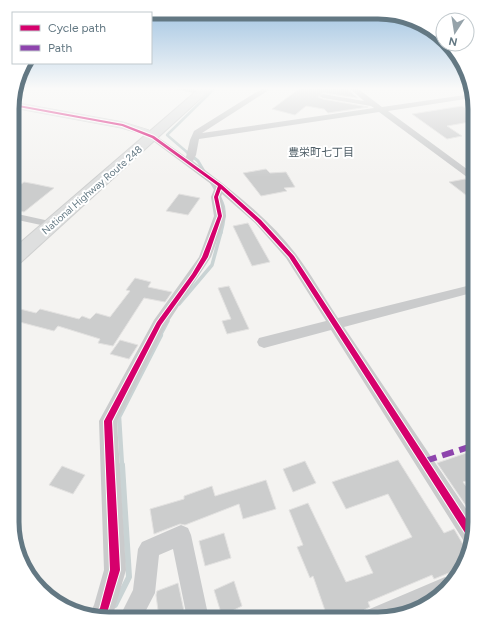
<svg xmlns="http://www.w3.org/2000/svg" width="487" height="631" viewBox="0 0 487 631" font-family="Figtree,'Noto Sans JP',sans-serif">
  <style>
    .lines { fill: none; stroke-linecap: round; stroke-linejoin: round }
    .stream-far4 { stroke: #c9d3d4; stroke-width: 2.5 }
    .stream-far3 { stroke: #c9d3d4; stroke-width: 3 }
    .stream-far2 { stroke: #c9d3d4; stroke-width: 3.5 }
    .stream-far1 { stroke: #c9d3d4; stroke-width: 4.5 }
    .stream { stroke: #c9d3d4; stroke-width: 6 }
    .building { fill: #cccdcd; stroke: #e3e2e1 }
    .secondary-casing { stroke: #d0d1d1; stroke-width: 1 }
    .highway-casing { stroke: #cfd0d0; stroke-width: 2 }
    .street { fill: #cacbcc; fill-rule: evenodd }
    .secondary { fill: #dedfdf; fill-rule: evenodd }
    .highway { fill: #dedfdf; fill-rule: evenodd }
    .quiet { stroke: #8e44ad; stroke-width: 6; stroke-dasharray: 12 6; stroke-linecap: butt }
    .cycleway-casing { stroke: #fff; stroke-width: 2 }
    .cycleway { fill: #d6006c; fill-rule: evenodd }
    .labels { text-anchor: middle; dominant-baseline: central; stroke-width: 4; stroke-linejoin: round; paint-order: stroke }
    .far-street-label { font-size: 10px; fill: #637883; stroke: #fff }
    .far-neighbourhood-label { font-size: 11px; fill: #516068; stroke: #fff }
    .rim { fill: none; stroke: #637883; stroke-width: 5 }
  </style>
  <rect width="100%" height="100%" fill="#f4f3f1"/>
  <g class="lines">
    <!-- stream-far4 -->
    <path class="stream-far4" d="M188,153l-21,-18 48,-47"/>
    <!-- stream-far3 -->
    <path class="stream-far3" d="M187,152l11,9 7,12
      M211,182c13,21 17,27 10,51"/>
    <!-- stream-far2 -->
    <path class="stream-far2" d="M179,304l33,-39 9,-33
      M160,336l8,-15"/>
    <!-- stream-far1 -->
    <path class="stream-far1" d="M122,466l-3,-49 42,-82"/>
    <!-- stream -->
    <path class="stream" d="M115,605l14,-28 -7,-112"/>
  </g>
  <!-- building -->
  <path class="building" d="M300,88h46l12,10 -35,-5 -5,4 5,2 45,8 -40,6 -4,-4 -18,-3 -11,9 -23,-6z
    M462,106l13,8v7l-28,5 15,10 -15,3 -35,-25z
    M266,169l4,4 16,-1 9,15 -11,1 3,3 -26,5 -18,-23z
    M465,179l10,7v16l-26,-20z
    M24,182l11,2 19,4 -30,24 -11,-3v-19z
    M179,194l21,4 -12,17 -22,-4z
    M248,223l22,39 -18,4 -19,-40z
    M135,278l16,4 -3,5 24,5 -7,10 -21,-4 -31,48 -15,-3 2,-4 -42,-13 -4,5 -42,-11v-13l24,6 4,-4 39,10 3,-3 8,3 6,-6 14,4 20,-26 -4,-1z
    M229,286l20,43 -22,5 -5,-13 9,-2 -13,-31z
    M120,340l18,5 -9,14 -19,-5z
    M475,450v28l-12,4 12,16v21l-38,-56z
    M398,460l46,73 10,-4 13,22 -6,17 -27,11 -2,-4 -64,27 2,5 -6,3 -2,4 -15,5h-19l-15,-43 -3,2 -13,-31 6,-2 -14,-35 19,-7 38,79 27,-9 -8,-17 47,-19 -24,-43 -42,15 -14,-27z
    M305,461l11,22 -23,9 -10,-23z
    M62,466l23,9 -12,19 -24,-9z
    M266,480l10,29 -33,10 -4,-15 -54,21 -5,-1 -26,10 -4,-25 34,-10v-3l28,-10 3,10z
    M224,533l7,25 -26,8 -6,-25z
    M234,581l8,25 -20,10 -8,-26z
    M178,583l6,28 -25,7 -3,-23 1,-4z"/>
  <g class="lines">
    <defs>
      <path id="secondary" d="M13,102l110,20 26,8 2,2 -6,3 -24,-7 -108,-20z"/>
      <path id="highway" d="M200,88h12l-192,175 -7,2v-16z"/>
    </defs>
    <!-- secondary casing -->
    <use href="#secondary" class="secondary-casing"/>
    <!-- highway casing -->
    <use href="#highway" class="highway-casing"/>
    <!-- street -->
    <path class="street" d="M171,88h19l7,3 -4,2z
      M263,88h9l-70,45 172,-25 -3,-2 -48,-8 -4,-2 4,-2 41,7 -15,-13h8l25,19 90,-13v4l-84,13 87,64v8l-96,-71 -180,27 -3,16 -3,6c36,27 75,56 103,93 15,20 28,43 42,64l137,-34v8l-131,35 131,195v7l-6,16 -4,-2 -134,-213 -67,18 -5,-2 -2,-4 2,-4 67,-17 -40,-63 -31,-35 -33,-29 -1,3 5,19 -15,41 -46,70 -48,94 9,149 -14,48h-16l-7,-3 5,-10 10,-35 -5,-149 55,-101 45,-63 15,-41 -3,-19 4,-10 -74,-55 4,-3 3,1 38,27 4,-17 4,-9z
      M13,213l32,7 2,2 -6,3 -28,-6z
      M181,525l7,3 3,7 18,84 -22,-1 -14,-69 -14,6 -4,38 -13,25h-23l14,-28 5,-41 4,-7z
      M445,577l8,4 -32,28 -43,10h-17l4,-8z"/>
    <!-- secondary -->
    <use href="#secondary" class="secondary"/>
    <!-- highway -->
    <use href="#highway" class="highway"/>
    <!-- quiet -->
    <path class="quiet" d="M425,461l50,-16"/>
    <defs>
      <path id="cycleway" d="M13,104l110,20 31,12 68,49 39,35 33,36 180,275 -3,9 -2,-1 -180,-282 -32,-35 -36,-33 -3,8 4,19 -14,41 -12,19 -35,49 -49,96 8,149 -13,43 -2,5 -11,-1 6,-9 10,-38 -6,-149 53,-99 35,-48 10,-17 16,-41 -4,-19 4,-11 -66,-48 -30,-12 -109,-20z"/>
    </defs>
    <!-- cycleway casing -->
    <use href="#cycleway" class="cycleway-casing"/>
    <!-- cycleway -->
    <use href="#cycleway" class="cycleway"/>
  </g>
  <!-- sky -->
  <linearGradient id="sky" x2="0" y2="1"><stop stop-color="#9bc0e0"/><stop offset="0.5" stop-color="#fafaf9"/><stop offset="1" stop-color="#fafaf9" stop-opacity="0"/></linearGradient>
  <rect width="487" height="177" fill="url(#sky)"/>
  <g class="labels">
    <!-- far-street labels -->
    <g class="far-street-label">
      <text transform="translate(92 190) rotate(-41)">National Highway Route 248</text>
    </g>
    <!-- far-neighbourhood labels -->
    <g class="far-neighbourhood-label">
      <text x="321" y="152">豊栄町七丁目</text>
    </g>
  </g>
  <!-- crop -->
  <path d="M0 0H487V631H0ZM109 19H378A90 90 0 0 1 468 109V522A90 90 0 0 1 378 612H109A90 90 0 0 1 19 522V109A90 90 0 0 1 109 19Z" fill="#fff" fill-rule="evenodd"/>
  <path class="rim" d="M109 19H378A90 90 0 0 1 468 109V522A90 90 0 0 1 378 612H109A90 90 0 0 1 19 522V109A90 90 0 0 1 109 19Z"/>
  <!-- legend -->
  <rect x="12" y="12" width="140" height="52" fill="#ffffff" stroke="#c1c9cd"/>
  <rect x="20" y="25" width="20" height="6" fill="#d6006c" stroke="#c1c9cd"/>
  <text x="48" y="32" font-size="12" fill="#637883">Cycle path</text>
  <rect x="20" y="45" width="20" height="6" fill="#8e44ad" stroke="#c1c9cd"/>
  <text x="48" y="52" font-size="12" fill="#637883">Path</text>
  <!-- north arrow -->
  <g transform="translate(455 32) rotate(192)"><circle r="19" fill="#ffffff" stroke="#c1c9cd"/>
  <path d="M0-3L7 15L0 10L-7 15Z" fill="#96a3aa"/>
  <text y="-6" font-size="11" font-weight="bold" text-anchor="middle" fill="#637883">N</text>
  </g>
</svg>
